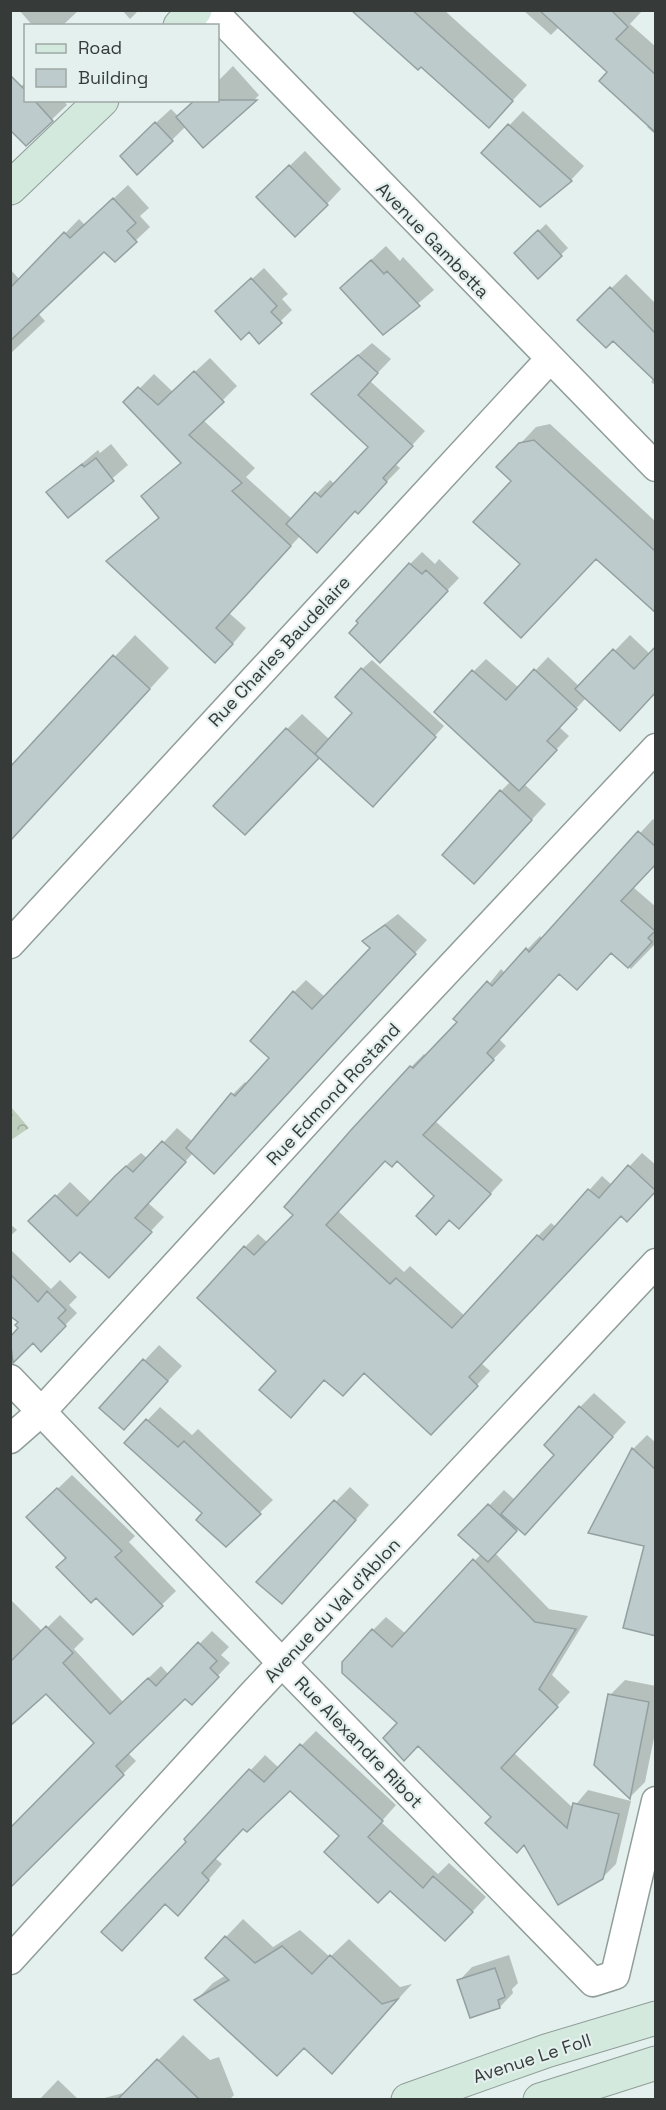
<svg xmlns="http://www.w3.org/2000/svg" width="666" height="2110" viewBox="0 0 666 2110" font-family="'Space Grotesk',sans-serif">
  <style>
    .park { fill: url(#park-crowns) }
    .shadow { fill: #0003 }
    .building { fill: #becbcc; stroke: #93a0a0; stroke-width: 1.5 }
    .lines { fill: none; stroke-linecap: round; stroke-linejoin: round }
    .minor-casing { stroke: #909d99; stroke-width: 31 }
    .secondary-casing { stroke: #909d99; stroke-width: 35 }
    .minor { stroke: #fff; stroke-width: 28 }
    .secondary { stroke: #d3e9de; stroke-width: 33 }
    .labels { text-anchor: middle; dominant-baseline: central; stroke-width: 4.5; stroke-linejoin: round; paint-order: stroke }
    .street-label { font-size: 18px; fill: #363b3a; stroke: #e3f0ed }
  </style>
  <defs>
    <pattern id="park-crowns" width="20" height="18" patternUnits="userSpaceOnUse" patternTransform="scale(1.5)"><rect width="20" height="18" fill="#bfcfbd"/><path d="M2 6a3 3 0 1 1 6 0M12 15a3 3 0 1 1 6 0" fill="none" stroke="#9ca99b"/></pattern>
  </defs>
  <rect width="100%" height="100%" fill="#e3f0ed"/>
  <!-- park -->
  <path class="park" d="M11,1107l18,21 -18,12z"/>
  <!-- shadow -->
  <path class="shadow" d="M19,10h60l-17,16h-29z
    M122,10h17l-9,9z
    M354,10h90l83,75 -38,41 -68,-61z
    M523,10l119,1 -12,13 26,23v88l-9,-8 2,-2 -40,-53 -50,-45 -8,8z
    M233,66l26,29 -15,15 -58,16 -14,14 -36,1 35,-32 8,8 39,-17v-19z
    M26,82v18h37l4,5 -41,39 -16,-48z
    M523,111l61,55 -13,14 -88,-27z
    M305,151l36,38 -14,15 -54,-22z
    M128,185l21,23 -9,8 10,11 -35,33 -10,-10 -67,63 7,8 -35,33v-85l10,11 59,-61 6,6z
    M546,224l22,24 -30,29 -22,-24z
    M386,246l14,15 3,-4 31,33 -51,43 -26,-60z
    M264,268l24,26 -6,5 10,11 -33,32 -30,-42z
    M626,274l30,30v82l-5,-4 3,-4 -41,-39 -34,-19z
    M372,343l19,16 -21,22 55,50 -30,33 5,4 -29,30 -71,38 -71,77 17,15 -16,19 -122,-86 52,-45 -17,-20 39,-34 -56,-60 28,-28 19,18 37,-34 27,28 -34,34 52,48 -9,9 46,42 38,-39 5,4 35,-37 -57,-53z
    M550,424l106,98v89l-59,-54 -75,7 -9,-84 7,-36 16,-17z
    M111,444l17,21 -60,51 -20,-24 50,-42 2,3z
    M422,552l13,12 4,-5 20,19 -67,71 18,-85z
    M135,635l34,33 -159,173v-72z
    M630,635l20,19 6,-6v45l-20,20 -50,-15 -27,29 10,9 -45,48 22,20 -57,63 12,-76 10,-10 -38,-109 13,-13 33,29 29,-31 32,30z
    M372,660l72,66 -62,69 -62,-39 -60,63 27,-90 15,-15 28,26 25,-27 7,-44z
    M653,819l3,3v41l-23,24 23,20v36l-25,26 -19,-18 -52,22 -61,66 7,7 -71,75 68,59 -31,34 -36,-18 -39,-36h-11l-48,51 66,61 6,-6 55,50 73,-80 13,-13 5,4 46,-51 10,9 30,-32 14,12v25l-16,17 -19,8 -140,148 9,8 -46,49 -80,-48 -39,7 -47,-8 -33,-124 13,-13 10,9 27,-28 116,-148 13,-13 2,2 33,-34 42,-53 4,4 35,-37 3,3z
    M398,914l29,26 -201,219 -33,-6 -45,50 16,14 -42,45 -41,-12 -50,-29 39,-39 22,21 38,-41 11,-9 7,6 29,-31 16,14 40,-48 12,-12 3,3 24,-27 22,-66 12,-12 19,17 47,-49 -8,-8z
    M10,1224l7,6 -7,6z
    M10,1249l41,40 9,-9 17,17 -8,8 8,8 -36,37 -8,-9 -21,20 -2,-22 10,-11v-6l-10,-9z
    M159,1345l23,21 -44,47 -37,-5z
    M594,1393l32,29 -87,97 -14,14 -6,-5 -24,25 54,56 39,7 -36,59 18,17 -56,61 59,55 15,-18 43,11 -15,63 -14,14 -78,-35 -31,-26 -93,-94 -27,-93 13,-13 20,17 75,-80 -20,-19 43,-45 11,10 42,-45 23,-48z
    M160,1407l32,28 6,-6 75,71 -47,45 -22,-32 -78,-70z
    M647,1435l9,8v191l-10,-89 -56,-13 43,-83z
    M72,1475l63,61 -6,6 47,49 -43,42 -37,-37 -28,-39 -40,-40z
    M350,1487l19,18 -73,83 -37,-7z
    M10,1599l33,33 17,-17 24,24 -10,10 49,53 38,-36 8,9 43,-44 17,16 -8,8 9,8 -38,40 -7,-6 -57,56 8,8 -49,49 9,-67 -50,-51 -36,32z
    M625,1680l31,6v42l-11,54 -15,15 -20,-102z
    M316,1731l80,74 -15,17 57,52 11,-11 37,34 -26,28 -119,-89 -51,-47 -47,39 -28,30 7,6 -30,35 -6,-60 79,-84 14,13z
    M243,1919l30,28 27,-17 30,27 19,-18 51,48 12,-3 -80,87 -28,-25 -108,-46 17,-17 13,-8v-38z
    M509,1955l9,28 -6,6 1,4 -13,14 -41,-26 13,-14z
    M183,2035l27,25 9,-3 15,38 -5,5h-132l30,-8z
    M58,2080l21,20h-40z"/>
  <!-- building -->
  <path class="building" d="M351,10h61l101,91 -24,27 -68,-61 -3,3z
    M539,10h72l17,17 -12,12 40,36v58l-57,-52 8,-9z
    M10,75l16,16v9h8l19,21 -27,25 -16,-16z
    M195,100h62l-54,48 -27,-31z
    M155,122l18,19 -36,34 -17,-19z
    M508,124l64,57 -32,26 -59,-54z
    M289,165l39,40 -33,32 -39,-40z
    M113,198l23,25 -9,8 10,11 -22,20 -11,-10 -94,89v-53l54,-56 6,6z
    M538,230l24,26 -24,23 -24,-26z
    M371,260l13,14 3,-3 33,35 -37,29 -43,-47z
    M251,278l26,28 -6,6 11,11 -23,21 -10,-12 -8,8 -26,-29z
    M610,287l46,47v48l-43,-41 -7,7 -29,-28z
    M358,355l20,18 -20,22 55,51 -30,32 4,4 -29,32 -3,-3 -38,42 -31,-29 29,-32 6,5 47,-50 -57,-53z
    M194,371l30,31 -35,33 53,48 -10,8 59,55 -75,82 17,16 -18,19 -109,-102 53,-43 -18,-22 40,-33 -58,-61 15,-15 20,18z
    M534,440l122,112v61l-60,-54 -75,79 -37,-35 36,-39 -47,-42 38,-41 -15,-14 23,-24z
    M96,458l18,23 -46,37 -22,-26 36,-28 2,3z
    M409,563l13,11 4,-4 22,21 -68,72 -31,-30 9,-10 -2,-2z
    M656,646v46l-36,39 -45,-42 38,-40 21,20z
    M113,655l37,34 -140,152v-74z
    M361,668l75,69 -63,70 -58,-53 37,-41 -17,-16z
    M534,669l43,40 -30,32 10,9 -38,41 -85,-79 38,-42 34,30z
    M286,728l33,30 -74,77 -32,-29z
    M500,790l32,30 -58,64 -32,-29z
    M638,831l18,16v17l-35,37 34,30 -7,7 4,4 -24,26 -17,-15 -34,37 -18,-16 -72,79 7,7 -71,75 68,59 -32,35 -10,-9 -13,15 -20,-19 18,-20 -37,-35 -5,6 -7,-6 -59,64 64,59 6,-6 56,50 85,-93 6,5 45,-51 11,9 29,-33 28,26 -29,31 -6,-6 -152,161 9,9 -47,49 -67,-62 -21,23 -19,-16 -33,38 -32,-28 17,-19 -79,-73 47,-52 10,9 39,-40 -9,-8 67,-77 59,-64 3,2 44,-46 -4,-3 34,-38 5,5 34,-38 3,4z
    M385,925l31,29 -202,220 -28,-26 45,-55 4,3 34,-38 -19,-17 43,-50 19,18 58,-61 -8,-7z
    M162,1141l24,21 -51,56 17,14 -43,46 -29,-26 -10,10 -42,-41 27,-26 22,21 38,-40 11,-10 7,6z
    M10,1274l28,28 9,-11 19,19 -8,8 8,8 -25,26 -8,-9 -20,20 -3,-26 8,-9 -3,-3 3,-3 -8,-6z
    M143,1359l25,22 -44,49 -25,-22z
    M579,1406l34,31 -88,98 -24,-21 53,-59 -10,-10z
    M146,1419l32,28 6,-6 77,73 -35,33 -30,-27 6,-7 -78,-70z
    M632,1448l24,22v166l-33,-8 21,-82 -56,-13z
    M57,1488l65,63 -7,6 48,49 -30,29 -37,-37 -5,5 -35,-36 10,-9 -40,-41z
    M334,1500l22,20 -74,84 -26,-22z
    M488,1504l29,27 -29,31 -30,-27z
    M473,1559l62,63 41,7 -37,60 19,18 -57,61 66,60 6,-25 46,11 -16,65 -45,26 -34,-60 -7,8 -32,-30 6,-6 -73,-71 -14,15 -21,-23 14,-15 -55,-50v-11l30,-33 20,18z
    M46,1626l27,27 -10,10 47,51 38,-36 8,8 42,-44 19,19 -7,7 9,9 -27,28 -7,-6 -69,67 8,9 -114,113v-60l84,-85 -48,-49 -36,32v-64z
    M608,1694l41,8 -19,97 -36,-34z
    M300,1744l83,77 -15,16 55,51 10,-12 40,36 -28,29 -55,-50 -12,12 -54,-51 15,-16 -49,-45 -43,41 -4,-3 -41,44 7,7 -31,36 -13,-12 -43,47 -21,-19 85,-90 -2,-3 65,-70 15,13z
    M225,1936l30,27 27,-17 30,28 18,-19 52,49 16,-5 -66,75 -28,-26 -27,28 -83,-76 35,-20 -24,-22z
    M495,1968l10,29 -7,3 2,8 -30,10 -13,-38z
    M157,2059l43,41h-83z"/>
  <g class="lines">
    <defs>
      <path id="minor" d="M212,10l444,457
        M10,944l539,-584
        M10,1379l272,284 311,319 22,-7 41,-174
        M10,1439l32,-28 313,-342 301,-321
        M10,1960l240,-263 406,-434"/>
      <path id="secondary" d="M180,26l15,-16
        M10,188l92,-88
        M408,2100l138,-49 110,-33
        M540,2100l116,-37"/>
    </defs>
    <!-- minor casing -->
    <use href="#minor" class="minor-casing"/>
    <!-- secondary casing -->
    <use href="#secondary" class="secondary-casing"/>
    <!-- minor -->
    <use href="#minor" class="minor"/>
    <!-- secondary -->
    <use href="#secondary" class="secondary"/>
  </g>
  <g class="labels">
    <!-- street labels -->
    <g class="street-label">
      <text transform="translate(433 240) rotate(46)">Avenue Gambetta</text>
      <text transform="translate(279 651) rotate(-47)">Rue Charles Baudelaire</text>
      <text transform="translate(333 1094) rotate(-47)">Rue Edmond Rostand</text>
      <text transform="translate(332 1610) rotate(-47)">Avenue du Val d'Ablon</text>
      <text transform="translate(359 1742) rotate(46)">Rue Alexandre Ribot</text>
      <text transform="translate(532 2058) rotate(-18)">Avenue Le Foll</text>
    </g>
  </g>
  <!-- border -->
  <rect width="666" height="2110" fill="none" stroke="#363b3a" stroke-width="24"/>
  <!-- legend -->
  <rect x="24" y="24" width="195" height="78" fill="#e3f0ed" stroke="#9ea8a5" stroke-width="1.5"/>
  <rect x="36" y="44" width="30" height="9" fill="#d3e9de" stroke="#9ea8a5" stroke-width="1.5"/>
  <text x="78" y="54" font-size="18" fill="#363b3a">Road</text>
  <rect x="36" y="69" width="30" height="18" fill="#becbcc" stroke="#9ea8a5" stroke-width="1.5"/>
  <text x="78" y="84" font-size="18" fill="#363b3a">Building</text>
</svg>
